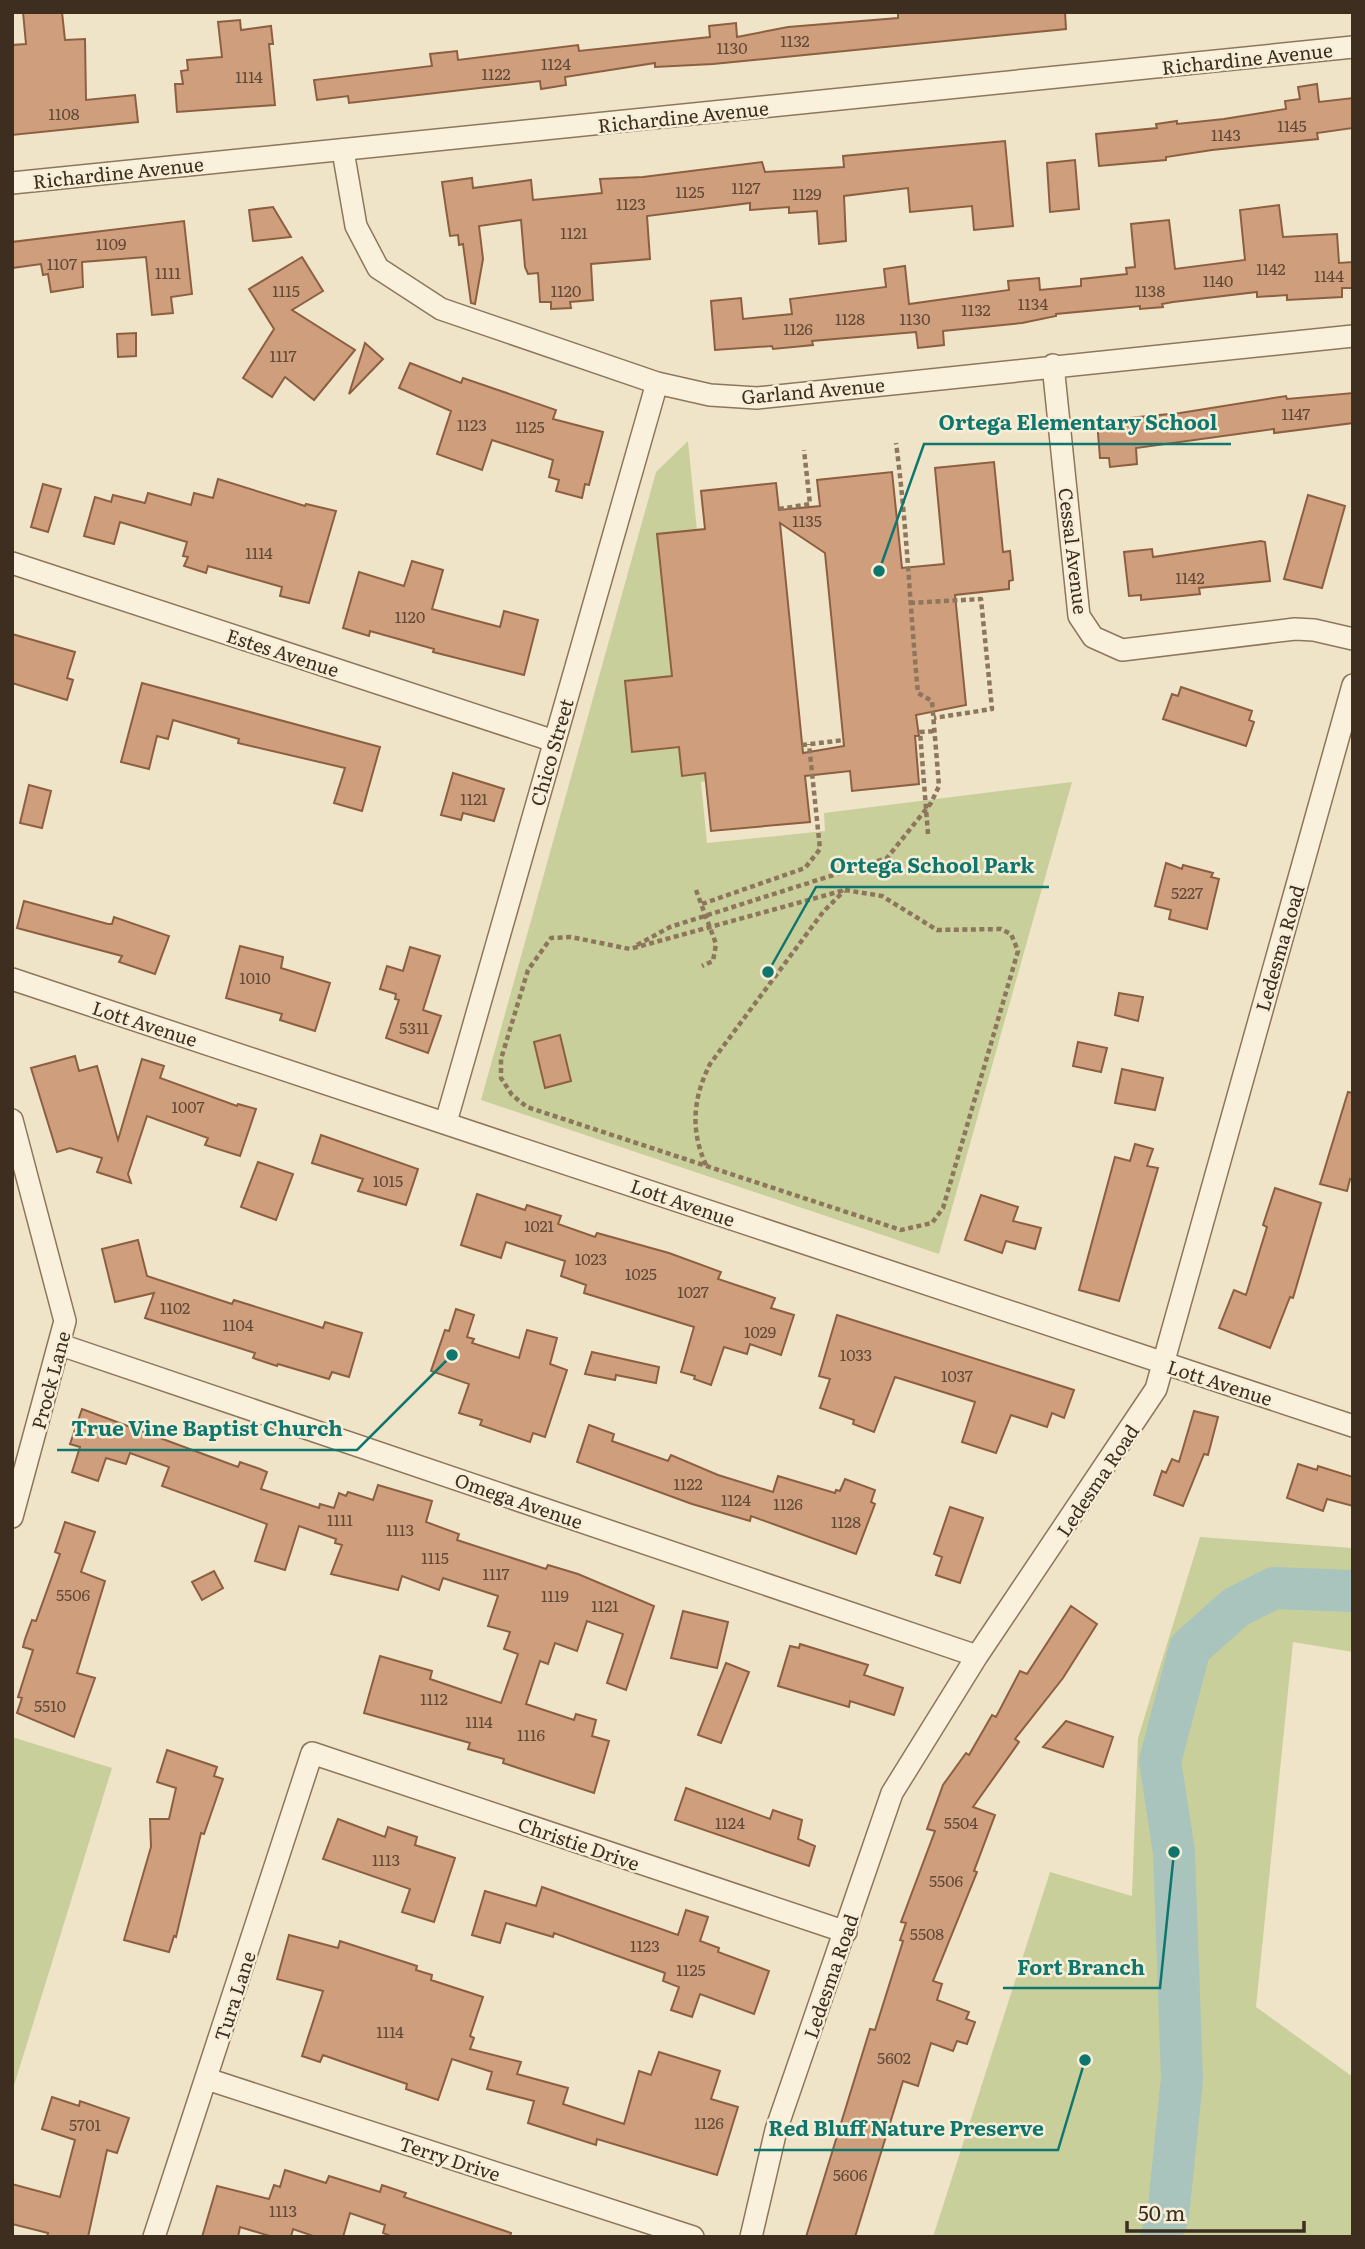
<svg xmlns="http://www.w3.org/2000/svg" width="1365" height="2249" viewBox="0 0 1365 2249" font-family="Literata,serif">
  <style>
    .green { fill: #c9cf9b }
    .lines { fill: none; stroke-linecap: round; stroke-linejoin: round }
    .river { stroke: #a9c4bc; stroke-width: 42 }
    .building { fill: #cf9f7d; stroke: #8d5f41; stroke-width: 2; fill-rule: evenodd }
    .street-casing { stroke: #8d765c; stroke-width: 24 }
    .path { stroke: #8d765c; stroke-width: 4.5; stroke-dasharray: 5 3.5; stroke-linecap: butt }
    .street { stroke: #faf1dc; stroke-width: 21 }
    .labels { text-anchor: middle; dominant-baseline: central; stroke-width: 5; stroke-linejoin: round; paint-order: stroke }
    .number-label { font-size: 16px; fill: #624a37 }
    .street-label { font-size: 19px; fill: #3d2e20; stroke: #f7eed8 }
    .leader { fill: none; stroke: #0f766e; stroke-width: 2.5 }
    .callout-dot { fill: #0f766e; stroke: #f7eed8; stroke-width: 2.5 }
    .callout-label { font-size: 21px; text-anchor: middle; font-weight: bold; fill: #0f766e; stroke: #f7eed8; stroke-width: 5; stroke-linejoin: round; paint-order: stroke }
  </style>
  <rect width="100%" height="100%" fill="#f0e4c8"/>
  <!-- green -->
  <path class="green" d="M688,441l34,339 -21,2 6,61 118,-12 -1,-18 248,-31 -133,472 -458,-154 175,-628z
    M1200,1537l153,11v104l-60,-10 -37,365 97,70v160h-420l117,-365 82,24 6,-158z
    M12,1737l100,31 -100,324z"/>
  <g class="lines">
    <!-- river -->
    <path class="river" d="M1161,2237l7,-21 14,-137 -8,-227 -14,-91 30,-113 46,-41 38,-19 79,3"/>
  </g>
  <!-- building -->
  <path class="building" d="M23,12h39l3,28 20,-1 1,61 49,-5 3,27 -126,13v-90l14,-1z
    M898,12h167l1,17 -353,35 -58,3v-4l-90,14 1,8 -25,4 -1,-8 -191,22 -1,-7 -31,4 -3,-20 118,-14 -2,-12 27,-3 1,9 120,-15 1,6 131,-14 -1,-11 27,-3 1,14 51,-10 110,-9z
    M240,20l1,10 30,-4 2,18h-4l6,61 -98,7 -2,-28h8l-2,-13 7,-1 -1,-10 35,-3 -4,-35z
    M1317,84l2,18 34,-4v30l-36,5 1,6 -106,11 -46,7v3l-67,6 -3,-32 61,-6 -1,-4 21,-3v3l47,-5 62,-10 -1,-8 15,-2 -2,-12z
    M1005,141l8,85 -39,4 -2,-24 -62,6 -2,-24 -64,8 2,45 -27,3 -2,-33 -28,2v-6l-39,3v-7l-103,13 3,43 -59,5 2,36 -23,2 1,6 -20,1v-7h-11l-2,-29 -10,1 -3,-7 -4,-47 -42,6 4,33 -8,45 -4,-1 -8,-59 -4,1 -1,-10 -8,1 -8,-54 30,-4 1,10 58,-8 2,20 69,-7 -2,-14 43,-2 119,-15 3,10 79,-5 -1,-11z
    M1075,160l4,49 -29,3 -3,-49z
    M1279,205l4,32 54,-3 2,29 14,-1v26h-11v9l-55,3v-5l-30,2v-5l-84,10 -11,2 1,3 -23,2v-3l-84,8v2l-34,7 -79,8 1,14 -26,3 -2,-16 -104,9 1,4 -40,4 -1,-3 -57,4 -4,-49 30,-3 2,21 49,-5 -2,-15 96,-12 -2,-18 21,-3 4,38 100,-14 -1,-9 31,-3 1,12 41,-4v-7l46,-5 -1,-6 9,-1 -4,-43 38,-4 6,49 70,-9 -5,-50z
    M273,207l18,30 -38,4 -4,-31z
    M184,221l8,73 -21,3 2,16 -21,2 -6,-58 -64,5 1,25 -32,5 -3,-18 -5,1 -2,-11 -29,4v-26z
    M302,257l21,34 -31,19 63,40 -41,50 -29,-23 -13,20 -29,-19 31,-49 -25,-40z
    M136,333v23l-18,1 -1,-23z
    M365,343l18,16 -34,35z
    M410,363l51,20 2,-5 93,32 -3,9 50,13 -14,53 -4,-1 -3,14 -26,-7 3,-11 -10,-3 4,-17 -61,-20 -10,30 -45,-16 14,-43 -52,-23z
    M1353,393v30l-79,10v-4l-138,19 1,16 -27,3 -1,-9h-9l-3,-37 83,-8 106,-17 1,3z
    M994,462l9,90 7,-1 3,29 -4,1v8l-54,6 11,110 -50,10 3,21h-4l4,48 -67,7 -2,-20 -45,5 5,46 -99,9 -6,-58 -23,3 -3,-29 -47,5 -7,-71 47,-5 -15,-142 48,-5 -4,-38 75,-8 3,27 41,-4 -3,-26 75,-8 10,96 42,-4 -9,-96zM780,523l45,30 19,193 -41,7z
    M218,479l87,27 1,-2 30,7 -27,92 -29,-7 2,-9 -74,-21 -2,7 -22,-7 4,-9 -5,-1 4,-14 -67,-20 -6,22 -30,-8 11,-39 16,5 2,-7 32,8 3,-10 43,12 3,-12 19,5z
    M43,484l18,5 -13,43 -17,-5z
    M1308,495l37,11 -23,82 -38,-9z
    M1261,541l4,1 5,39 -71,7 1,6 -18,2 -41,4v-5l-12,1 -5,-44 28,-3 1,8z
    M412,561l31,9 -11,39 68,18 4,-16 34,9 -14,55 -91,-23 1,-3 -64,-18 -1,5 -26,-8 16,-56 45,14z
    M12,634l63,18 -8,26 6,2 -6,20 -55,-17z
    M142,683l238,64 -18,64 -28,-8 11,-35 -107,-25 1,-4 -66,-19 -5,19 -11,-3 -8,33 -28,-7z
    M1181,687l71,24 -3,9 5,2 -8,24 -83,-27 9,-25 6,2z
    M453,773l51,16 -10,32 -31,-8 -2,7 -20,-5z
    M29,785l22,6 -9,37 -22,-5z
    M1166,863l16,6 1,-4 30,8 -2,4 8,2 -12,50 -38,-10 2,-9 -16,-4z
    M24,901l84,23h4l2,-7 55,19 -14,38 -36,-12 3,-6 -105,-28z
    M240,946l43,11 -2,11 49,15 -15,48 -35,-11 2,-6 -56,-16z
    M410,947l30,9 -17,54 18,6 -13,37 -42,-15 13,-38 -4,-1 1,-5 -16,-5 7,-23 16,5z
    M1119,993l24,4 -5,24 -23,-6z
    M560,1035l11,46 -26,7 -11,-46z
    M1078,1042l29,6 -6,24 -28,-6z
    M75,1056l4,15 18,-5 21,74 24,-81 22,7 -4,12 77,28 1,-2 18,5 -16,47 -35,-11 3,-7 -61,-22 -19,58 3,9 -34,-11 5,-14 -32,-10 -13,4 -26,-84z
    M1122,1069l41,9 -8,32 -40,-7z
    M1348,1092l5,1v87l-3,-1 -3,12 -27,-7z
    M321,1135l97,34 -12,36 -48,-14 5,-12 -51,-16z
    M1135,1144l18,5 -6,17 11,2 -39,133 -40,-11 36,-133 15,4z
    M258,1162l35,12 -17,46 -35,-13z
    M1275,1188l46,15 -28,95 -3,-1 -20,51 -51,-20 15,-38 12,5 21,-68 -4,-2z
    M477,1194l48,16 2,-5 34,11 -3,8 37,13 2,-4 72,20 52,19 -3,7 57,19 -4,10 23,7 -13,40 -31,-11 -3,10 -23,-7 -13,38 -17,-6 1,-3 -14,-4 13,-45 -110,-34 2,-8 -25,-9 4,-15 -59,-19 -5,16 -40,-13z
    M981,1195l37,12 -5,14 28,7 -6,21 -29,-8 -4,12 -37,-13z
    M138,1240l9,36 85,28 2,-4 89,28 2,-6 37,11 -13,44 -17,-5 -3,7 -51,-15 -1,2 -24,-8 2,-5 -110,-35 9,-25 -39,9 -13,-53z
    M456,1309l18,6 -7,22 7,2 -2,4 47,15 8,-28 30,8 -7,26 17,6 -22,67 -12,-4 -3,9 -50,-17 2,-5 -23,-7 10,-29 -38,-13 14,-41 4,1z
    M837,1315l237,75 -10,28 -12,-5 -5,14 -36,-12 -15,38 -34,-11 13,-40 -80,-25 -21,55 -21,-8 1,-4 -34,-12 10,-29 -11,-3z
    M592,1352l67,15 -3,16 -40,-8 -1,5 -30,-6z
    M82,1409l156,58 2,-5 20,7 7,3 -6,17 58,19 1,-4 14,4 5,-15 7,3 2,-4 25,8 5,-15 54,16 -6,21 33,12 -2,6 89,29 2,-4 30,9 76,32 -28,84 -19,-7 16,-49 -36,-13 -10,30 -22,-8 -7,21 -8,-3 -14,43 48,16 2,-6 20,6 -4,16 17,5 -15,52 -91,-30 1,-4 -36,-10 2,-6 -106,-30 16,-57 52,15 -2,8 71,24 17,-49 -14,-5 6,-17 -22,-6 10,-30 -55,-18 -4,12 -37,-14 -4,14 -67,-16 11,-29 -7,-2 1,-4 -37,-13 -14,44 -30,-9 12,-37 -105,-38 7,-19 -39,-14 -4,11 -20,-6 -8,23 -26,-9 8,-25 -10,-3z
    M1194,1411l24,6 -10,38 -4,-1 -21,52 -29,-11 8,-24 4,2 6,-14 7,3z
    M589,1425l25,9 -2,7 56,20 3,-6 47,20 55,17 5,-16 57,17 1,-3 4,1 5,-12 30,11 -4,12 4,2 -19,50 -105,-38 -1,5 -58,-17 -115,-42z
    M1298,1464l19,6 1,-4 35,11v29l-26,-7 -4,12 -36,-13z
    M950,1507l33,11 -23,65 -24,-8 6,-18 -8,-3z
    M65,1522l30,10 -14,40 24,9 -28,92 18,5 -21,59 -57,-24 5,-15 -4,-1 15,-47 -10,-3 2,-8 7,-19 4,1 24,-67 -5,-2z
    M214,1571l9,17 -21,12 -10,-18z
    M1071,1606l26,18 -34,54 -48,61 4,3 -46,65 22,8 -21,56 3,1 -44,109 9,3 -5,16 32,12 -3,7 9,3 -8,22 -10,-3 -4,10 -22,-8 -13,43 -15,-5 -48,156h-49l64,-208 5,1 28,-89 -3,-1 6,-17 -5,-1 34,-91 -8,-2 16,-44 23,-32 3,2 23,-40 4,2 24,-46 7,3z
    M683,1611l45,11 -11,46 -46,-10z
    M800,1644l68,21 -4,10 39,13 -9,27 -44,-14 -1,6 -71,-21 12,-40 9,2z
    M726,1663l23,9 -28,71 -23,-8z
    M1066,1721l47,16 -10,30 -60,-20z
    M167,1750l50,17 -3,9 9,3 -19,55 -3,-1 -25,104 -2,-1 -5,16 -45,-12 27,-93 -1,-28h19l7,-31 -19,-6z
    M686,1788l84,31 3,-9 29,10 -4,19 17,7 -6,20 -134,-46z
    M338,1819l47,18 3,-10 29,10 -2,8 40,13 -21,64 -32,-10 8,-23 -87,-30z
    M542,1887l136,48 8,-25 22,7 -8,24 19,7 -1,4 51,19 -15,43 -54,-20 -8,23 -21,-7 8,-23 -16,-6 2,-8 -111,-40 -1,4 -47,-14 -6,20 -28,-8 13,-44 51,15z
    M289,1935l49,13 2,-7 77,25 -1,4 16,5 -1,5 52,17 -13,39 4,2 -4,11 51,13 -4,12 51,14 -5,16 61,20 15,-53 12,4 8,-23 61,19 -9,28 27,8 -21,68 -120,-36 -1,6 -68,-22 6,-22 -47,-12 5,-17 -40,-13 -14,41 -32,-11 1,-5 -67,-23 -17,-6 -3,7 -18,-6 21,-65 -46,-12z
    M52,2097l27,9 1,-5 49,17 -12,35 -10,-3 -19,87h-41l1,-4 -36,-9v-40l48,13 15,-57 -33,-11z
    M285,2170l41,13 3,-7 51,16 2,-7 24,8 -2,4 107,36 -1,4h-117l-10,-4 2,-8 -35,-12 -7,24h-27l-23,-8 -2,8h-18l-33,-10 -2,10h-36l15,-51 52,13 5,-14 6,2z"/>
  <g class="lines">
    <defs>
      <path id="street" d="M343,151l13,75 22,42 63,41 216,74 53,12 47,3 596,-62
        M12,183l1341,-136
        M1053,365l26,251 14,21 29,13 173,-21 19,1 39,9
        M12,563l542,178
        M12,979l1341,447
        M12,1120l53,201 -53,196
        M446,1122l211,-739
        M61,1345l916,311
        M207,2079l486,158
        M154,2237l158,-484 534,179
        M751,2237l25,-107 116,-337 85,-137 179,-267 197,-704"/>
    </defs>
    <!-- street casing -->
    <use href="#street" class="street-casing"/>
    <!-- path -->
    <path class="path" d="M779,509l31,-5 -6,-54
      M910,603l71,-4 11,110 -58,9
      M802,745l42,-5
      M928,834l-8,-102 16,-1
      M696,890l20,54 -3,17 -11,5
      M845,890l37,6 55,34 64,-1 10,5 7,17 -75,257 -11,15 -31,7 -374,-123 -15,-12 -11,-17v-19l27,-89 23,-32 20,-1 59,12z
      M702,904l103,-36 15,-19 -11,-105
      M637,945l33,-18 217,-69 44,-55 8,-17 -7,-85 -14,-8c-8,-84 -11,-167 -22,-250
      M706,1165c-16,-35 -13,-67 4,-101l113,-152 21,-21"/>
    <!-- street -->
    <use href="#street" class="street"/>
  </g>
  <g class="labels">
    <!-- number labels -->
    <g class="number-label">
      <text x="795" y="40">1132</text>
      <text x="732" y="47">1130</text>
      <text x="556" y="63">1124</text>
      <text x="496" y="73">1122</text>
      <text x="249" y="76">1114</text>
      <text x="64" y="113">1108</text>
      <text x="1292" y="125">1145</text>
      <text x="1226" y="134">1143</text>
      <text x="746" y="187">1127</text>
      <text x="690" y="191">1125</text>
      <text x="807" y="193">1129</text>
      <text x="631" y="203">1123</text>
      <text x="574" y="232">1121</text>
      <text x="111" y="243">1109</text>
      <text x="62" y="263">1107</text>
      <text x="1271" y="268">1142</text>
      <text x="168" y="272">1111</text>
      <text x="1329" y="275">1144</text>
      <text x="1218" y="280">1140</text>
      <text x="286" y="290">1115</text>
      <text x="566" y="290">1120</text>
      <text x="1150" y="290">1138</text>
      <text x="1033" y="303">1134</text>
      <text x="976" y="309">1132</text>
      <text x="850" y="318">1128</text>
      <text x="915" y="318">1130</text>
      <text x="798" y="328">1126</text>
      <text x="283" y="355">1117</text>
      <text x="1296" y="413">1147</text>
      <text x="472" y="424">1123</text>
      <text x="530" y="426">1125</text>
      <text x="807" y="520">1135</text>
      <text x="259" y="552">1114</text>
      <text x="1190" y="577">1142</text>
      <text x="410" y="616">1120</text>
      <text x="474" y="798">1121</text>
      <text x="1187" y="892">5227</text>
      <text x="255" y="977">1010</text>
      <text x="414" y="1027">5311</text>
      <text x="188" y="1106">1007</text>
      <text x="388" y="1180">1015</text>
      <text x="539" y="1225">1021</text>
      <text x="591" y="1258">1023</text>
      <text x="641" y="1273">1025</text>
      <text x="693" y="1291">1027</text>
      <text x="175" y="1307">1102</text>
      <text x="238" y="1324">1104</text>
      <text x="760" y="1331">1029</text>
      <text x="856" y="1354">1033</text>
      <text x="957" y="1375">1037</text>
      <text x="688" y="1483">1122</text>
      <text x="736" y="1499">1124</text>
      <text x="788" y="1503">1126</text>
      <text x="340" y="1519">1111</text>
      <text x="846" y="1521">1128</text>
      <text x="400" y="1529">1113</text>
      <text x="435" y="1557">1115</text>
      <text x="496" y="1573">1117</text>
      <text x="73" y="1594">5506</text>
      <text x="555" y="1595">1119</text>
      <text x="605" y="1605">1121</text>
      <text x="434" y="1698">1112</text>
      <text x="50" y="1705">5510</text>
      <text x="479" y="1721">1114</text>
      <text x="531" y="1734">1116</text>
      <text x="730" y="1822">1124</text>
      <text x="961" y="1822">5504</text>
      <text x="386" y="1859">1113</text>
      <text x="946" y="1880">5506</text>
      <text x="927" y="1933">5508</text>
      <text x="645" y="1945">1123</text>
      <text x="691" y="1969">1125</text>
      <text x="390" y="2031">1114</text>
      <text x="894" y="2057">5602</text>
      <text x="709" y="2122">1126</text>
      <text x="85" y="2124">5701</text>
      <text x="850" y="2174">5606</text>
      <text x="283" y="2210">1113</text>
    </g>
    <!-- street labels -->
    <g class="street-label">
      <text transform="translate(1247 58) rotate(-6)">Richardine Avenue</text>
      <text transform="translate(683 116) rotate(-6)">Richardine Avenue</text>
      <text transform="translate(118 172) rotate(-6)">Richardine Avenue</text>
      <text transform="translate(813 390) rotate(-5)">Garland Avenue</text>
      <text transform="translate(1074 551) rotate(83)">Cessal Avenue</text>
      <text transform="translate(283 652) rotate(18)">Estes Avenue</text>
      <text transform="translate(551 752) rotate(-74)">Chico Street</text>
      <text transform="translate(1279 948) rotate(-74)">Ledesma Road</text>
      <text transform="translate(145 1023) rotate(18)">Lott Avenue</text>
      <text transform="translate(683 1202) rotate(19)">Lott Avenue</text>
      <text transform="translate(50 1380) rotate(-75)">Prock Lane</text>
      <text transform="translate(1220 1382) rotate(18)">Lott Avenue</text>
      <text transform="translate(1097 1480) rotate(-56)">Ledesma Road</text>
      <text transform="translate(519 1500) rotate(19)">Omega Avenue</text>
      <text transform="translate(579 1843) rotate(19)">Christie Drive</text>
      <text transform="translate(830 1976) rotate(-71)">Ledesma Road</text>
      <text transform="translate(234 1996) rotate(-72)">Tura Lane</text>
      <text transform="translate(450 2158) rotate(18)">Terry Drive</text>
    </g>
  </g>
  <!-- callouts -->
  <path class="leader" d="M879 571L924 444H1231M768 972L816 887H1049M452 1355L357 1450H57M1174 1852L1160 1988H1003M1085 2060L1058 2150H754"/>
  <g class="callout-dot">
    <circle cx="879" cy="571" r="7"/>
    <circle cx="768" cy="972" r="7"/>
    <circle cx="452" cy="1355" r="7"/>
    <circle cx="1174" cy="1852" r="7"/>
    <circle cx="1085" cy="2060" r="7"/>
  </g>
  <g class="callout-label">
    <text x="1078" y="430">Ortega Elementary School</text>
    <text x="932" y="873">Ortega School Park</text>
    <text x="207" y="1436">True Vine Baptist Church</text>
    <text x="1081" y="1975">Fort Branch</text>
    <text x="906" y="2136">Red Bluff Nature Preserve</text>
  </g>
  <!-- border -->
  <rect width="1365" height="2249" fill="none" stroke="#3d2e20" stroke-width="28"/>
  <!-- scale -->
  <path d="M1127 2221v10h177v-10" fill="none" stroke="#3d2e20" stroke-width="3.5"/>
  <text x="1138" y="2221" font-size="21" fill="#3d2e20" stroke="#f7eed8" stroke-width="5" paint-order="stroke">50 m</text>
</svg>
